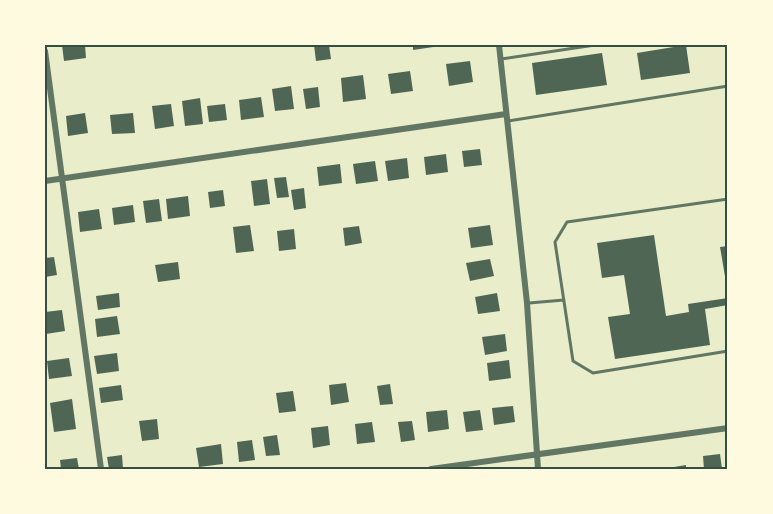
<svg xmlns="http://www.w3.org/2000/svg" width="773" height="514" viewBox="0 0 773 514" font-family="Georgia,serif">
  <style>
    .building { fill: #4f6655 }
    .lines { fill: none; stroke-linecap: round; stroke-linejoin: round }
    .service { stroke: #617663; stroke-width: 3 }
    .minor { stroke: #617663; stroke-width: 6 }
    .neatline { fill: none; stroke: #344e41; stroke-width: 2 }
  </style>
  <rect width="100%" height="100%" fill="#e9edc9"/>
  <!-- building -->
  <path class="building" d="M62,45h23l1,13 -22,3z
    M314,45h15l2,14 -15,2z
    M413,45h27v1l-27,4z
    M686,45l4,28 -49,7 -4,-27z
    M602,53l5,32 -71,10 -4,-32z
    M470,61l3,21 -24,4 -3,-22z
    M410,71l3,20 -22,3 -3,-20z
    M363,75l3,24 -23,3 -2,-24z
    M291,86l3,23 -19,2 -3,-22z
    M318,87l2,20 -14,2 -3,-20z
    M261,97l3,20 -23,3 -2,-20z
    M200,98l3,26 -18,2 -3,-25z
    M171,104l3,22 -19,3 -3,-23z
    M225,104l2,16 -18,2 -2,-16z
    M85,113l3,20 -20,3 -2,-20z
    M133,113l2,20 -23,1 -2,-19z
    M480,149l2,16 -18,2 -2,-16z
    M446,154l2,18 -22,3 -2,-18z
    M407,158l2,20 -21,3 -3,-20z
    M375,161l3,20 -22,3 -3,-20z
    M340,164l2,19 -23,3 -2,-19z
    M286,177l3,20 -12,1 -3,-20z
    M267,179l3,25 -16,2 -3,-25z
    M304,188l2,20 -12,2 -3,-20z
    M223,190l2,16 -15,2 -2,-16z
    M188,196l2,20 -22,3 -2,-20z
    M159,199l3,22 -16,2 -3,-22z
    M133,205l2,17 -21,3 -2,-17z
    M99,209l3,20 -22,3 -2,-20z
    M250,225l4,26 -18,2 -3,-26z
    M490,225l3,20 -22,3 -3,-20z
    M359,226l3,17 -17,3 -2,-18z
    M294,229l2,20 -17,2 -2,-20z
    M654,235l12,81 23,-4 -1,-8 40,-6v7l-23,4 5,36 -95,14 -7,-42 22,-3 -6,-39 -22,3 -5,-35z
    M728,246v42h-1l-7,-41z
    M54,257l3,18 -12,2v-19z
    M490,259l4,17 -24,5 -4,-18z
    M178,262l2,17 -22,3 -3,-17z
    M119,293l1,14 -22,3 -2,-14z
    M497,293l3,18 -22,3 -3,-17z
    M62,310l3,21 -19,3 -1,-22z
    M117,316l3,18 -23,3 -2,-18z
    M505,334l2,17 -22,4 -3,-18z
    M117,353l2,18 -22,3 -3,-18z
    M69,358l3,18 -23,3 -2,-18z
    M509,360l2,18 -22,3 -2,-18z
    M346,383l3,19 -18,3 -2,-20z
    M390,384l3,20 -13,1 -3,-19z
    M121,385l2,15 -22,3 -2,-15z
    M293,391l3,20 -17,2 -3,-20z
    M72,399l4,30 -22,3 -4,-29z
    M513,406l2,16 -21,3 -2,-17z
    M447,410l2,19 -21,3 -2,-20z
    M480,410l3,20 -17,2 -3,-20z
    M157,419l2,20 -17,2 -3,-20z
    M412,421l3,19 -14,2 -3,-20z
    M372,422l3,20 -18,2 -2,-20z
    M328,426l2,19 -17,3 -2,-20z
    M277,435l3,20 -14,1 -3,-19z
    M252,440l3,20 -16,2 -2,-20z
    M221,444l2,20 -24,3 -3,-19z
    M720,454l2,15h-18l-1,-13z
    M122,455l1,14h-14l-2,-12z
    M77,458l2,11h-18l-1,-9z
    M686,465v4h-18v-1z"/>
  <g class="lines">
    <!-- service -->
    <path class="service" d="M501,59l94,-14
      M508,121l220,-35
      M728,199l-161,23 -12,20 18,119 20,12 135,-22
      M529,303l35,-3"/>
    <!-- minor -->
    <path class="minor" d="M499,45l28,258 11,166
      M45,51l56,418
      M45,181l461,-67
      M431,469l297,-41"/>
  </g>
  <!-- border -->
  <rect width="773" height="514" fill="none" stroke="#fefae0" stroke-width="93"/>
  <rect x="46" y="46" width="680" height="422" class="neatline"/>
</svg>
